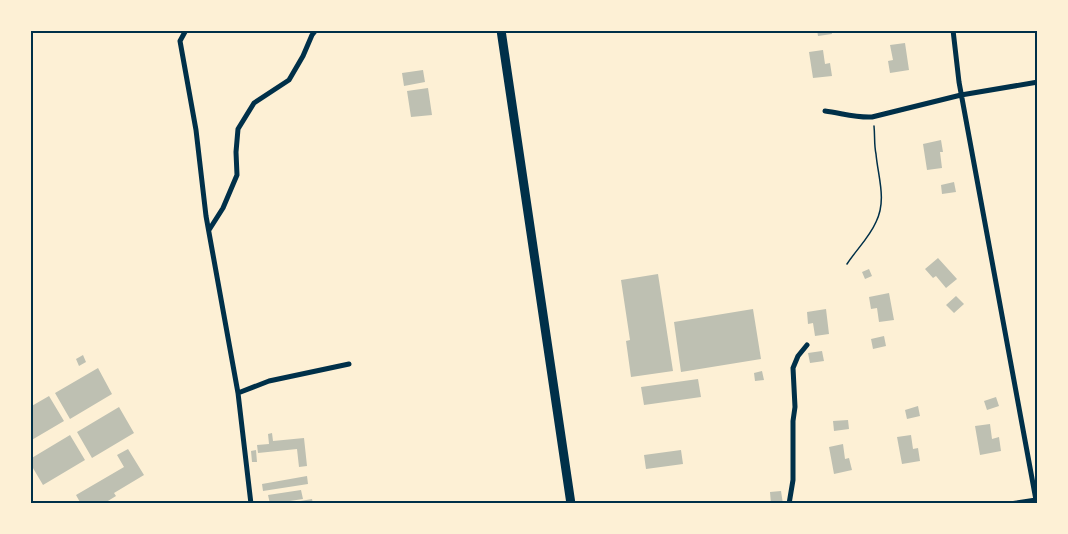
<svg xmlns="http://www.w3.org/2000/svg" width="1068" height="534" viewBox="0 0 1068 534" font-family="Karla,sans-serif">
  <style>
    .building { fill: #bec0b2 }
    .lines { fill: none; stroke-linecap: round; stroke-linejoin: round }
    .path { stroke: #003049; stroke-width: 1.5 }
    .minor { stroke: #003049; stroke-width: 5 }
    .trunk { stroke: #003049; stroke-width: 9 }
    .neatline { fill: none; stroke: #003049; stroke-width: 2 }
  </style>
  <rect width="100%" height="100%" fill="#fdf0d5"/>
  <!-- building -->
  <path class="building" d="M817,30h14l1,4 -14,2z
    M905,43l4,27 -19,3 -2,-12 5,-1 -3,-15z
    M823,50l2,14 5,-1 2,13 -19,2 -4,-26z
    M423,70l2,12 -21,4 -2,-13z
    M428,88l4,27 -21,2 -4,-26z
    M941,140l2,12h-3l2,16 -15,2 -4,-26z
    M954,182l2,10 -14,2 -1,-9z
    M938,258l19,21 -11,9 -10,-12 -3,2 -8,-9z
    M869,269l3,7 -7,3 -3,-7z
    M658,274l15,97 -42,6 -5,-36 4,-1 -9,-60z
    M889,293l5,27 -15,2 -2,-14 -6,1 -2,-12z
    M956,296l8,8 -10,9 -8,-8z
    M753,309l8,50 -80,13 -7,-50z
    M826,309l3,25 -14,2 -2,-13 -5,1 -1,-12z
    M884,336l2,10 -13,3 -2,-10z
    M822,351l2,10 -14,2 -2,-10z
    M83,355l3,7 -7,4 -3,-7z
    M98,368l14,26 -42,25 -15,-26z
    M762,371l2,9 -9,1 -1,-8z
    M698,379l3,18 -57,8 -3,-18z
    M49,396l15,25 -34,20v-34z
    M996,397l3,9 -12,4 -3,-9z
    M918,406l2,10 -13,3 -2,-9z
    M119,407l15,26 -42,25 -15,-26z
    M848,420l1,9 -15,2 -1,-10z
    M990,424l2,15 7,-2 2,14 -21,4 -5,-29z
    M272,433l1,8 31,-3 3,28 -8,1 -2,-18 -39,4 -1,-8 12,-1 -1,-10z
    M70,435l15,25 -42,25 -13,-22v-4z
    M911,435l2,14 5,-1 2,13 -18,3 -5,-27z
    M843,444l2,15 4,-1 3,12 -18,4 -5,-27z
    M128,449l16,26 -30,18 2,3 -13,8 -2,-3 -5,3h-15l-5,-9 48,-28 -7,-12z
    M256,450l1,12h-5l-1,-11z
    M681,450l2,14 -37,5 -2,-14z
    M307,476l1,8 -45,7 -1,-7z
    M301,490l2,9 -33,5 -2,-9z
    M781,491l2,13h-12l-1,-12z
    M312,499l1,5h-24v-1z"/>
  <g class="lines">
    <!-- path -->
    <path class="path" d="M847,264c9,-14 22,-26 29,-42 11,-22 2,-45 0,-68 -2,-9 -1,-18 -2,-28"/>
    <!-- minor -->
    <path class="minor" d="M186,30l-6,11 16,89 10,86 32,177 13,111
      M953,30l6,52 77,418
      M825,111c16,2 31,7 47,6l89,-22 77,-13
      M209,230l14,-22 14,-33 -1,-23 2,-23 16,-26 35,-23 14,-24 9,-21 4,-5
      M238,393l31,-12 80,-17
      M789,504l4,-24v-59l2,-14 -2,-39 5,-12 9,-11
      M1010,504l26,-4"/>
    <!-- trunk -->
    <path class="trunk" d="M501,30l70,474"/>
  </g>
  <!-- border -->
  <rect width="1068" height="534" fill="none" stroke="#fdf0d5" stroke-width="63"/>
  <rect x="32" y="32" width="1004" height="470" class="neatline"/>
</svg>
